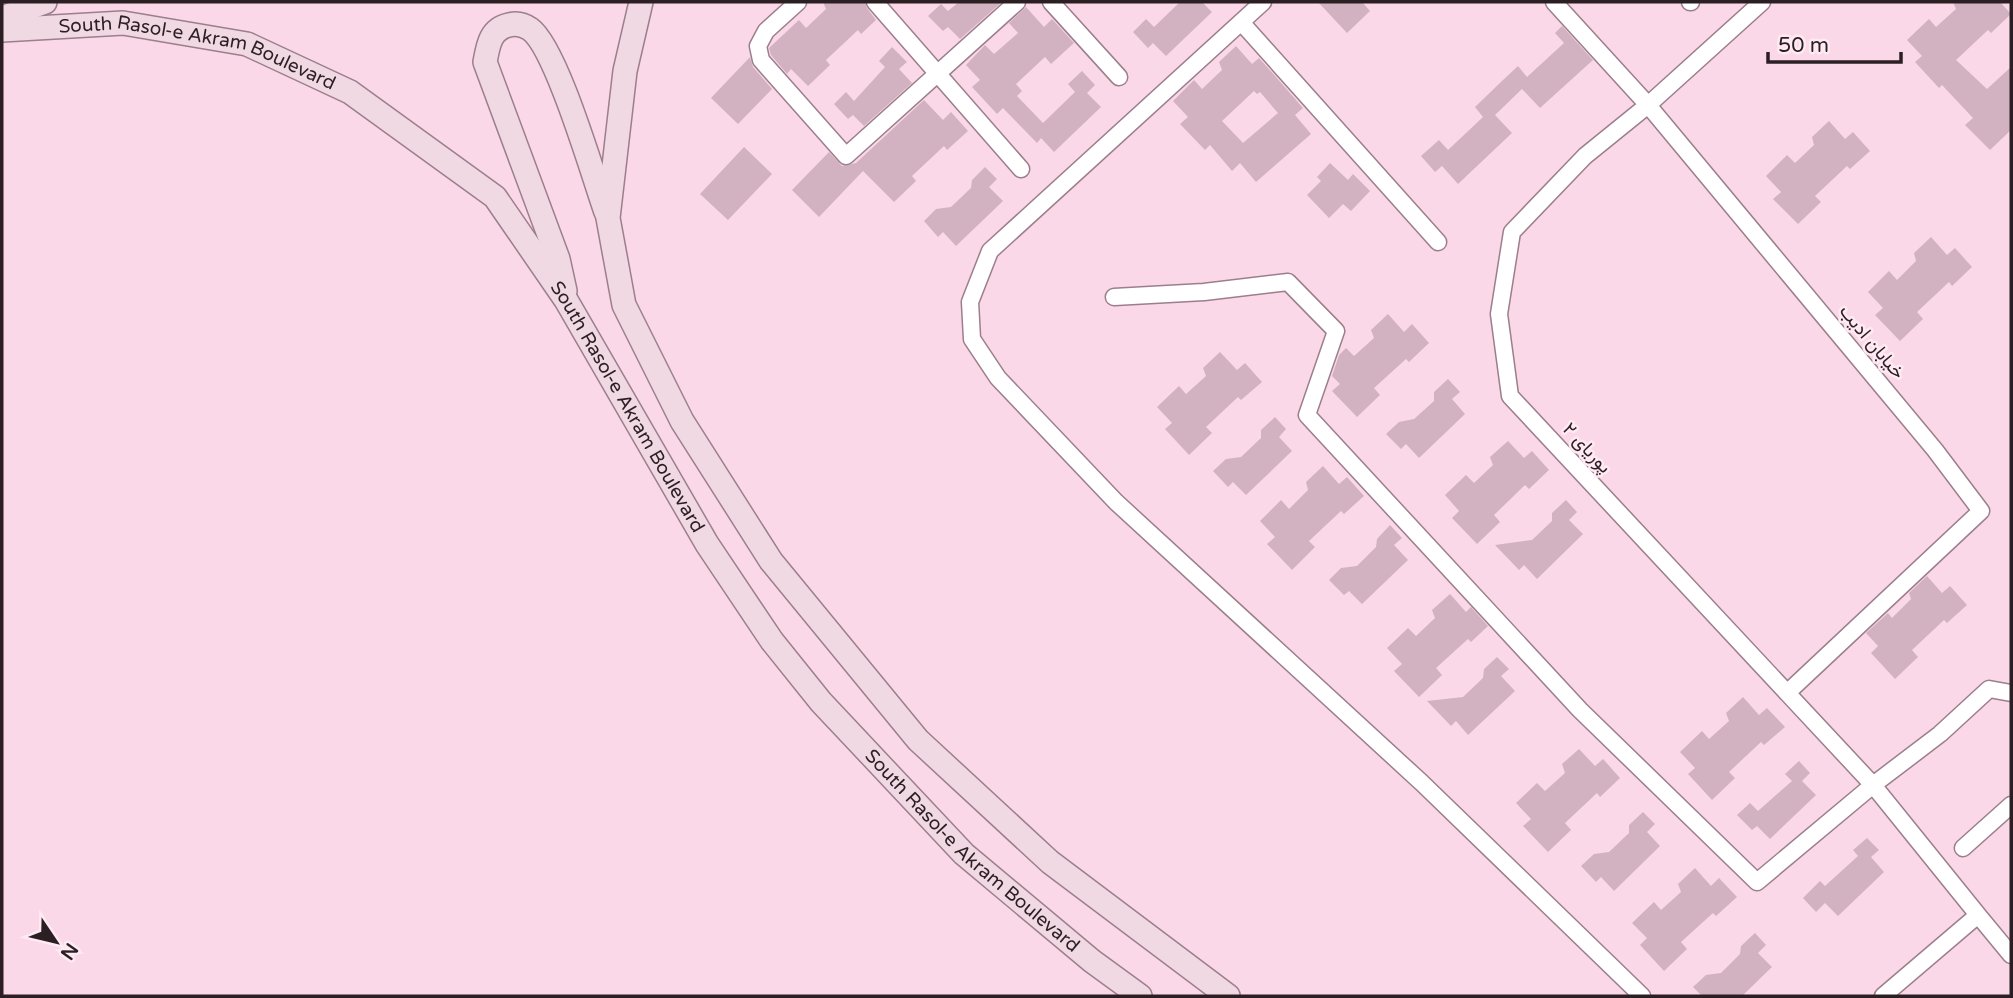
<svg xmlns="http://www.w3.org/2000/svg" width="2013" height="998" viewBox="0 0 2013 998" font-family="'Varela Round',Vazirmatn,sans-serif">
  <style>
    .building { fill: #d2b2c0; fill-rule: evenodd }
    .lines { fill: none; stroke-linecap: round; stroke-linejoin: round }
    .minor-casing { stroke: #9c7e8c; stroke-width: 19 }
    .secondary-casing { stroke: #9c7e8c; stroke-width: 26 }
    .minor { stroke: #fff; stroke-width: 16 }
    .secondary { stroke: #f1d9e4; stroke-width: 23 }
    .labels { text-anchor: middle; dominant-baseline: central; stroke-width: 5; stroke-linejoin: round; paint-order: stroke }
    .street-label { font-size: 19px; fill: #2b1f24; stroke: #ffeaf3 }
  </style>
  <rect width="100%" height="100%" fill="#fad8e7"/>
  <!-- building -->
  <path class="building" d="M823,2h42l2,6 9,12 -15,14 -3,-4 -32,30 4,5 -22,21 -17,-17 -4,5 -16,-19 -2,-7 30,-28 7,8 20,-19z
    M959,2h43l-42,37 -12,-12 -5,4 -15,-15 13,-12 7,7z
    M1180,2h22l10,10 -46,44 -13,-13 -5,5 -15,-16 13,-13 8,8z
    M1318,2h44l8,9 -23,22z
    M1953,2h47l11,12 -20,19 -3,-3 -32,30 31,29 24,-22v63l-21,20 -25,-25 8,-7 -31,-33 -3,3 -24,-26 7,-6 -15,-16 22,-21 7,8 20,-18z
    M1026,7l18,20 8,-8 22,24 -23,21 -6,-7 -29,27 6,7 -5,5 26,27 32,-31 -7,-8 14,-13 13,14 -8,8 14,14 -47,45 -13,-14 -4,5 -34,-35 -6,6 -25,-27 8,-7 -14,-15 19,-20 9,9 24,-21 -9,-10z
    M1562,26l31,34 -53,48 -18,-19 -27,26 17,18 -54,51 -16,-18 -7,6 -14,-16 18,-16 9,10 35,-33 -8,-10 27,-26 16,-15 9,11 37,-34 -9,-10z
    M1236,46l16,18 7,-6 17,19 27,31 -8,7 16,19 -55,48 -16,-19 -8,8 -22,-26 -5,5 -25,-26 8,-7 -15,-16 21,-21 8,9 20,-19 -3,-8zM1254,91l3,3 3,-2 18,21 -35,30 -21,-22z
    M892,47l15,15 -8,7 13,14 -48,43 -11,-11 -5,4 -14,-15 12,-12 8,9 31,-34 -6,-6z
    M750,57l3,10 19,22 -34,35 -27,-26z
    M924,100l19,20 8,-8 17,19 -21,19 -3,-4 -32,30 4,5 -22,21 -31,-31 -44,46 -27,-27 37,-38 13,14 14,-3z
    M1829,121l16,18 8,-7 17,19 -20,18 -3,-3 -32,30 6,6 -23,22 -25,-25 8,-7 -15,-16 21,-21 8,8 19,-18 -2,-8z
    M744,147l28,27 -44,46 -28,-26z
    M1330,163l18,17 5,-6 17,17 -19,20 -8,-7 -14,14 -22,-23 14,-14 -4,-4z
    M985,167l12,12 -8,8 14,14 -47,45 -13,-14 -5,5 -14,-16 12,-12 15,-2 20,-19 1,-8z
    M1931,237l16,18 8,-7 17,19 -20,19 -3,-4 -32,30 6,7 -23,22 -25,-26 8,-7 -15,-16 21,-21 8,9 19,-19 -2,-8z
    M1388,314l16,18 8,-8 17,19 -20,19 -3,-3 -32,29 6,7 -23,22 -25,-26 8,-7 -8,-8 7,-21 7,-7 8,8 20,-18 -3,-8z
    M1220,352l17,18 8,-7 17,19 -21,18 -3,-3 -32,30 6,6 -23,22 -24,-26 7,-6 -15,-16 22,-21 7,8 20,-18 -3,-8z
    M1448,379l12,13 -8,7 13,15 -46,44 -13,-14 -5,5 -15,-15 13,-12 15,-3 20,-18v-9z
    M1275,417l11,12 -7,8 13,14 -46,44 -13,-13 -5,5 -15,-16 13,-12 15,-2 20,-19v-8z
    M1508,441l16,17 8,-7 17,19 -20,19 -4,-4 -31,30 6,7 -23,22 -25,-26 7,-7 -14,-16 21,-20 8,8 19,-18 -3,-8z
    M1323,466l16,18 8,-7 17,19 -20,18 -3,-3 -32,30 6,6 -23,23 -25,-26 8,-7 -15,-16 21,-21 8,9 19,-19 -2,-8z
    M1566,500l11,12 -8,8 14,14 -46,45 -13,-14 -5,5 -24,-25 37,-5 20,-19v-8z
    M1390,525l12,13 -8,7 14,15 -46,44 -13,-13 -5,4 -15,-15 12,-12 16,-2 19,-19 1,-8z
    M1927,576l15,17 8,-7 17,19 -20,18 -3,-3 -32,30 6,7 -23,22 -24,-26 7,-7 -12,-13 22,-20 4,5 19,-19 -2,-6z
    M1450,594l16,18 5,-5 17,19 -17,16 -3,-3 -32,29 6,7 -23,22 -25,-26 8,-7 -15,-16 21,-20 8,8 19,-18 -3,-8z
    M1497,657l12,12 -8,7 14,15 -47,44 -12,-14 -5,5 -24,-25 36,-4 20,-19 1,-9z
    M1743,697l16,18 8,-7 18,19 -21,18 -3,-3 -32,30 6,6 -23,22 -24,-26 7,-6 -15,-16 22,-21 7,8 20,-18 -3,-8z
    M1579,749l16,17 8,-7 17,19 -20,19 -3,-4 -32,30 6,7 -23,22 -25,-26 8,-7 -15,-16 21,-20 8,8 20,-18 -3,-9z
    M1799,761l11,12 -8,8 14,14 -46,44 -13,-13 -5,4 -15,-15 13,-12 8,8 34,-30 -7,-7z
    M1643,812l12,12 -8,8 13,14 -46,45 -13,-14 -5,5 -15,-16 13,-12 15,-2 20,-19v-8z
    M1867,838l12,12 -8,7 13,15 -46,44 -13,-13 -9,9 -13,-14 17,-17 5,5 33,-30 -5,-6z
    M1695,868l16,18 8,-8 18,19 -21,19 -3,-3 -32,29 6,7 -23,22 -24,-26 7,-7 -15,-15 22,-21 7,8 20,-18 -3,-8z
    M1755,933l11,12 -8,8 14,14 -30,29h-40l-9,-9 13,-12 15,-2 19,-19 1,-8z"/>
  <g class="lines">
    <defs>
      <path id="minor" d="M798,2l-32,29 -8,15 3,14 85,96 171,-154
        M875,2l146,167
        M1051,2l68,75
        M1263,2l-273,249 -20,51 2,37 26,39 118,124 306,281 220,213
        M1554,2l94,103 287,345 46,61 -194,182
        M1690,2h1
        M1762,2l-114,103 -63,51 -73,76 -13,82 11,82 363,389 105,130
        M1241,22l197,220
        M1114,297l90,-5 84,-10 48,49 -29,84 273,295 177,172 116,-97 67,-51 49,-45 22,4
        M1963,848l48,-43
        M1883,996l95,-81 33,40"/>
      <g id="secondary">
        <path d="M641,2l-16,69 -17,147 16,87 58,116 89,140 147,179 132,122 178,134"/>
        <path d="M2,18l43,-16"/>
        <path id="s1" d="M2,30l121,-7 124,21 103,48 145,105 71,103 141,244 65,97 49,61 143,152 128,107 48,35"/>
        <path d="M565,291l-7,-32 -73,-197c3,-16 5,-33 24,-37 7,-2 15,0 21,4 26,18 63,146 76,183"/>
      </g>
    </defs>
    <!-- minor casing -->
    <use href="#minor" class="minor-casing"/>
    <!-- secondary casing -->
    <use href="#secondary" class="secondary-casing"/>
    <!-- minor -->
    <use href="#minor" class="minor"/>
    <!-- secondary -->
    <use href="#secondary" class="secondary"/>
  </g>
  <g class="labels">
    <!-- street labels -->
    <g class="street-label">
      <text stroke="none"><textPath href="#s1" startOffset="200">South Rasol-e Akram Boulevard</textPath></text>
      <text transform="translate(1872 342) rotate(50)">خیابان ادیب</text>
      <text stroke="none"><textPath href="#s1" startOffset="788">South Rasol-e Akram Boulevard</textPath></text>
      <text transform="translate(1587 448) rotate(47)">پوریای ۲</text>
      <text stroke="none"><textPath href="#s1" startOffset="1354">South Rasol-e Akram Boulevard</textPath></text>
    </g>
  </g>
  <!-- border -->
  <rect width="2013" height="998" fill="none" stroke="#2b1f24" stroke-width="7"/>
  <!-- north arrow -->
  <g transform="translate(56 942) rotate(125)" stroke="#ffeaf3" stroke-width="5" paint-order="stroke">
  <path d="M0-5L12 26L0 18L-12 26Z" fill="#2b1f24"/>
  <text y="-10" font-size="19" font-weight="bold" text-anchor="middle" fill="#2b1f24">N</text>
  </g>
  <!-- scale -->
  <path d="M1768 52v10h133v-10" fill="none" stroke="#2b1f24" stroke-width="3.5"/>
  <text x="1778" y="52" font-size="21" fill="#2b1f24" stroke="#ffeaf3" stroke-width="5" paint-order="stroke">50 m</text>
</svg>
